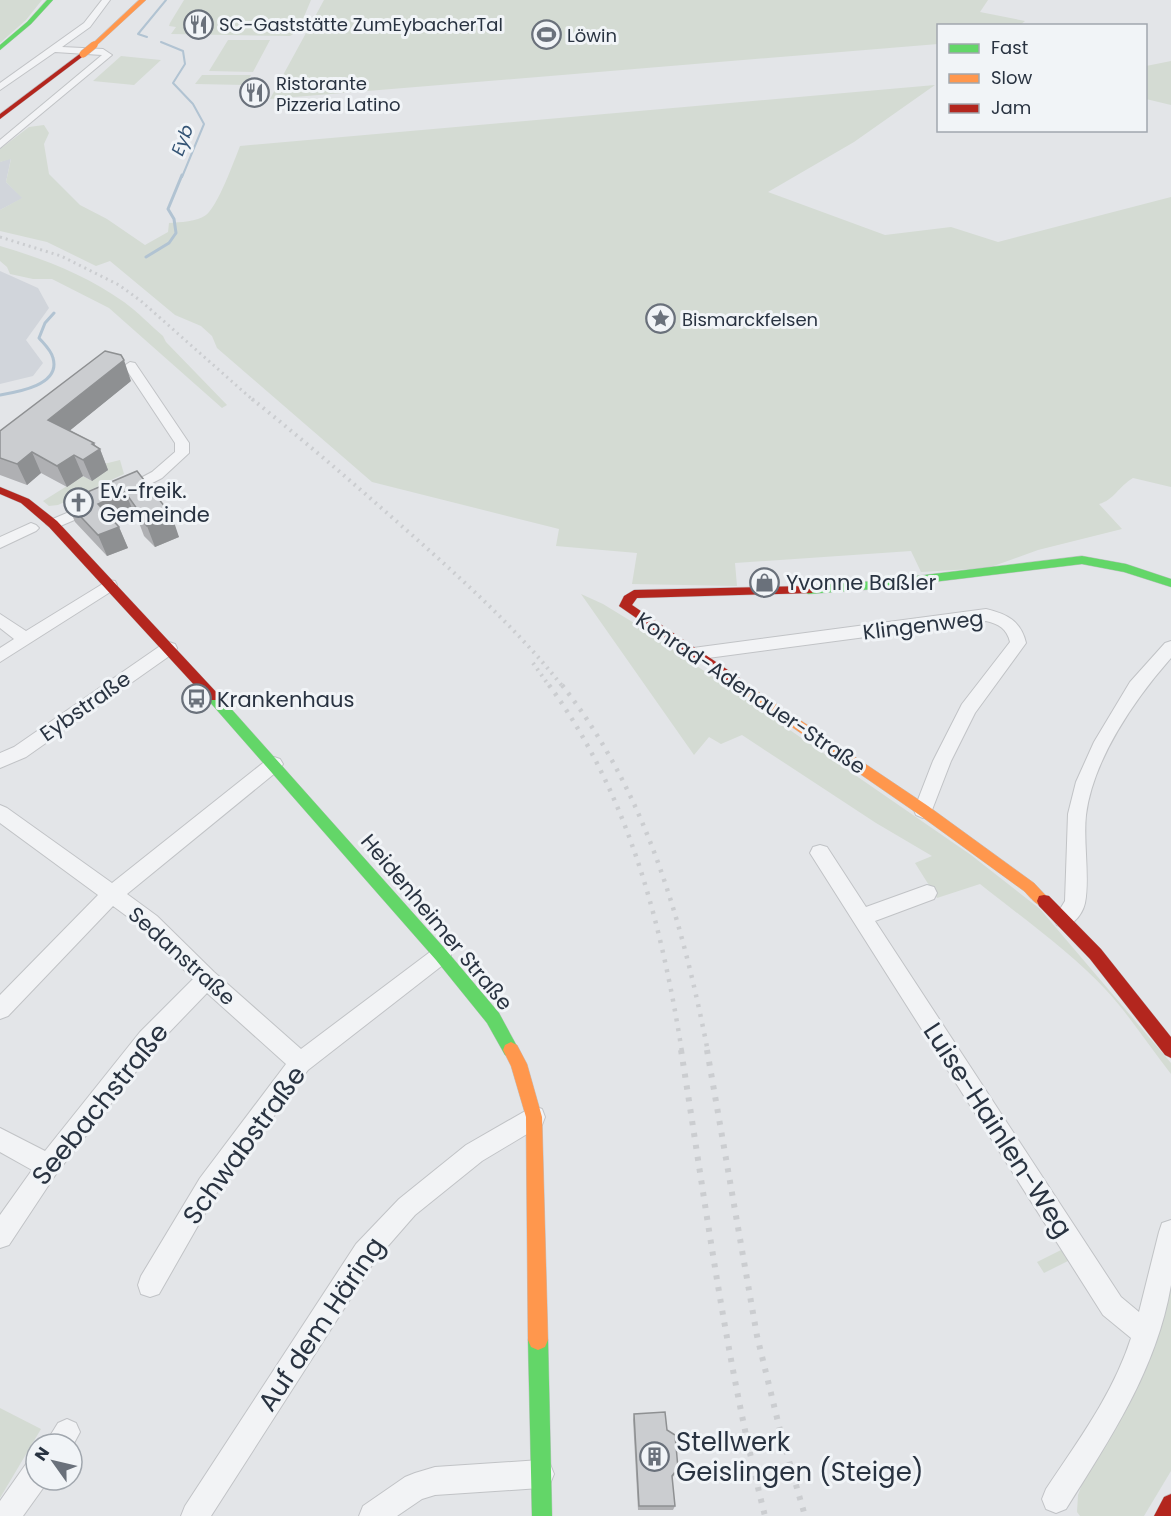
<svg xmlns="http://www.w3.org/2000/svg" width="1171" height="1516" viewBox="0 0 1171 1516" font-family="Poppins,sans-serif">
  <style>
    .built { fill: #d1d5db }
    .green { fill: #d4dbd3 }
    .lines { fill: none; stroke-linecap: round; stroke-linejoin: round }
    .stream-far1 { stroke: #b1c3d2; stroke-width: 2 }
    .stream { stroke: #b1c3d2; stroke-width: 3 }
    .street-casing { stroke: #c1c3c6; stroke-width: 2 }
    .fast-casing { stroke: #c1c3c6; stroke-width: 1 }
    .slow-casing { stroke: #c1c3c6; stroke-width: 1 }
    .jam-casing { stroke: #c1c3c6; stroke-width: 1 }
    .street { fill: #f2f3f5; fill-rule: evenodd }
    .fast { fill: #63d668; fill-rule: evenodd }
    .slow { fill: #ff974d; fill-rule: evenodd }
    .jam { fill: #b3261e; fill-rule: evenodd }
    .rail-far3 { stroke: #cbcdd0; stroke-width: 3; stroke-dasharray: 2 4; stroke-linecap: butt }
    .rail-far2 { stroke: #cbcdd0; stroke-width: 4; stroke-dasharray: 2 5; stroke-linecap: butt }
    .rail-far1 { stroke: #cbcdd0; stroke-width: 4.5; stroke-dasharray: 3 7; stroke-linecap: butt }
    .rail { stroke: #cbcdd0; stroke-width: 6; stroke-dasharray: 4 8; stroke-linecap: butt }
    .slow-bridge-casing { stroke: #c1c3c6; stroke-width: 8; stroke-linecap: butt }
    .slow-bridge { stroke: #ff974d; stroke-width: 7 }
    .wall { fill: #afb0b3 }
    .shaded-wall { fill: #8e9092 }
    .building { fill: #cbcdd0; stroke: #8e9092; stroke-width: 1.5 }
    .labels { text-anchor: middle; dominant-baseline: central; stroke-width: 6; stroke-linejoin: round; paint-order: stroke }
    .far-poi-label { font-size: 18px; fill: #293341; stroke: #f1f4f7; text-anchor: start }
    .far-water-label { font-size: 18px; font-style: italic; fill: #345475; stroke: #f1f4f7 }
    .poi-label { font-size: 21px; fill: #293341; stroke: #f1f4f7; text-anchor: start }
    .street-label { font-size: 21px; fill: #293341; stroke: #f1f4f7 }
    .near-street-label { font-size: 26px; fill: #293341; stroke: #f1f4f7 }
    .near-poi-label { font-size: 26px; fill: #293341; stroke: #f1f4f7; text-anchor: start }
  </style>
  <rect width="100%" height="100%" fill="#e3e5e8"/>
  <!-- built -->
  <path class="built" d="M11,158l-5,24 17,16 -23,12v-48z
    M0,271l38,17 11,20 -23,32 17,23 -10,13 -33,8z"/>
  <!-- green -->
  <path class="green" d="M0,0h42l-16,20 -26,23z
    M184,0h127l-13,31 -8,5 -119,-2 5,-7 -7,-1 1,-3z
    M324,0h664l-8,12 45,9 -6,5h-81v18l-668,55z
    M228,40h42l-17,32 -44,-1z
    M121,56l40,4 -27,25 -41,-4z
    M1171,61v44l-25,-6v-33z
    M202,75h49l-5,10 -51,-1z
    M935,85l-81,57 -86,50 117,43 66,-8 47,15 173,-45v290l-38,-9c-15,9 -19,22 -34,26l23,25 -84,21 -50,18 -67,4 -10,-21 -176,12 2,23 -105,-2 5,-31 -81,-7 3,-17 -187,-47 -155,-134 -5,-12 -11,-10 -26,-11 -65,-54 -14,5 -49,-24 -47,-11v-21l22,-12 -16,-16 5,-23 -11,3v-13l29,-22 15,-2 5,8 -5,11 5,30 31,31 27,14 38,26 23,-13 1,-9c11,-1 28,-1 37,-8 12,-9 28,-54 34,-69z
    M0,246c44,13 86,29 124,56 14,10 26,23 39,34l3,6 61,63 -5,3 -113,-100 -57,-29h-19l-23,-5 -3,-7 -7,-6z
    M120,460l4,14 -66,31 -9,1 -6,-5 40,-25 9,5 8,-16z
    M581,594l22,10 36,22 332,229 69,54 131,154v11c-22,-28 -41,-58 -65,-84 -35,-38 -86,-74 -126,-106l-43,14 -22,-35 17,-7 -56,-33 -134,-88 -21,9 -12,-7 -15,18z
    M1063,1249l7,11 -26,13 -7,-11z
    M1171,1271v200l-27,45h-64l-3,-4 1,-17 7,-19z
    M0,1408l41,21 -41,69z"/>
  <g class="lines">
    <!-- stream-far1 -->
    <path class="stream-far1" d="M147,37l-9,-3 28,-34
      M161,42l22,9 2,13 -12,19 20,21 11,20 -22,53"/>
    <!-- stream -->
    <path class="stream" d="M146,257l23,-14 7,-10 -2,-14 -6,-10 14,-34
      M0,395c18,-3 61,-10 53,-37 -2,-8 -9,-14 -14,-20l6,-15 9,-10"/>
    <defs>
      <path id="street" d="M102,0h8l-20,27 -28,20 41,2 9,6 -112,93v-8l102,-85 -47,-3 -55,38v-7l84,-60z
        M130,362l5,1 54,80v10l-27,25 -37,19 -5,-2 -2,-3 2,-3 32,-17 23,-20v-9l-51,-77z
        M95,501l5,2 2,3 -2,3 -42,18 -5,2 -7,-5 2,-3z
        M31,523l5,2 3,3 -3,3 -36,17v-11z
        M109,580l6,1 2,4 -2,4 -115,73v-14l14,-9 -14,-11v-14l26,17z
        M986,609c21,5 35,12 40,34l-51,70 -24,48 -19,49 -2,5 -7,3 -7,-3 -2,-5 19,-49 29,-57 48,-62c-3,-13 -11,-18 -24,-21l-293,39 -6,-2 -2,-4 2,-4 6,-2z
        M1171,641v17c-36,41 -78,101 -85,157 -3,26 4,63 -1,88 -3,13 -15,27 -28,22l-3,-6 11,-18 3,-87 8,-32 18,-40 36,-60 35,-39z
        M169,642l6,2 2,4 -2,4 -149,105 -26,11v-15l14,-6 149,-103z
        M274,757l6,2 3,5 -3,5 -153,125 30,22 57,56 87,77 133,-100 7,-3 7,3 3,6 -3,6 -140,109 -92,124 -57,100 -9,3 -9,-3 -3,-9 3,-9 59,-98 86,-114 -79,-71 -51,53 -100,128 -47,71 -9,3v-33l32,-45 -32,-18v-24l45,23 95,-119 53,-53 -50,-51 -30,-22 -105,110 -8,3v-24l98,-100 -98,-72v-18l7,3 105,75 156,-124z
        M820,845l7,2 39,60 61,-22 7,2 3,6 -3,6 -59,22 246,376 18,15 20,-80 3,-9 9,-3c0,21 0,44 0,65 -14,84 -61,154 -105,224l-10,4 -10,-4 -4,-10 4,-10c32,-48 67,-95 85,-151l-28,-23 -293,-462 3,-6z
        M534,1106l8,3 3,8 -3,8 -60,36 -67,54 -41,47 -163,254h-30l4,-10 171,-262 43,-45 67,-54z
        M67,1419l9,4 4,9 -8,15v-3h-27l13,-21z
        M36,1460v20h11l-1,4 -23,32h-23v-15l26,-37z
        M540,1460l10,4 4,10 -4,10 -10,4 -105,7 -13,4 -25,17h-38l4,-10 42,-29 10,-4 20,-6z"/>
      <path id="fast" d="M47,0h6l-22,24 -31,26v-5l27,-23z
        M1082,556l44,8 45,15v8l-47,-15 -42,-8 -207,25 -67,5 -6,-4 6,-4 67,-5z
        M213,692l5,2 228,256 53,63 20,37 -2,5 -6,3 -6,-3 -18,-32 -51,-63 -228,-260 -1,-3z
        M538,1330l7,3 3,7 4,176h-20l-4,-176 3,-7z"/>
      <path id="slow" d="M139,0h7l-50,46h-4v-2z
        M739,679l189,127 106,77 17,18 -2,5c-11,3 -18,-8 -25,-15l-106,-77 -184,-127 -1,-3 1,-3z
        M511,1042l6,3 10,19 15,53 6,223 -3,7 -7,3 -7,-3 -3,-7 -2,-223 -15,-51 -8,-16 2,-5z"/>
      <path id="jam" d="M81,53l5,1 -86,65v-5z
        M0,487l29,12 28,22 161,173 1,3 -1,3h-10l-159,-173 -28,-24 -21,-9z
        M808,586l4,1 2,3 -2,3 -175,5 -5,7 112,76 1,3 -1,3 -5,2 -120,-83 5,-10 10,-6z
        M1044,895l5,1 52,53 70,88v21l-6,-3 -75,-96 -51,-53 -2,-5 2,-5z
        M1171,1494v22h-17l10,-19z"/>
    </defs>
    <!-- street casing -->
    <use href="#street" class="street-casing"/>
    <!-- fast casing -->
    <use href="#fast" class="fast-casing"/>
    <!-- slow casing -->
    <use href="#slow" class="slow-casing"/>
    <!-- jam casing -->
    <use href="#jam" class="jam-casing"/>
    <!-- street -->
    <use href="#street" class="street"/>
    <!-- fast -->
    <use href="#fast" class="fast"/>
    <!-- slow -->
    <use href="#slow" class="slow"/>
    <!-- jam -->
    <use href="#jam" class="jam"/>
    <!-- rail-far3 -->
    <path class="rail-far3" d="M0,237l61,19 58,29 22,16 113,100"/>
    <!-- rail-far2 -->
    <path class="rail-far2" d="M252,399c55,44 107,89 160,136 53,47 106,95 151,152
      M533,663l17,24"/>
    <!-- rail-far1 -->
    <path class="rail-far1" d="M549,685c79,108 112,236 133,367
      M562,685c84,107 120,235 146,367"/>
    <!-- rail -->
    <path class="rail" d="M681,1050c25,156 45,313 84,466
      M707,1050l50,286 22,90 26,90"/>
    <defs>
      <path id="slow-bridge" d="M83,54l11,-9"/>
    </defs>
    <!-- slow-bridge casing -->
    <use href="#slow-bridge" class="slow-bridge-casing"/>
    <!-- slow-bridge -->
    <use href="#slow-bridge" class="slow-bridge"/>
  </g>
  <!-- wall -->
  <path class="wall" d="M131,381l-61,49 24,13 1,3 5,3 8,21 -16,11 -9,-5 -16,11 -26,-14 -14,12 -27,-10v-44z
    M137,471l42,66 -24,10 -11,-11 -6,-16 -4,-7 -19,9 4,5 9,21 -21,8 -32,-34 -9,-21z
    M634,1414l33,16 9,43 -4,5 3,28 -2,4h-35l-5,-90z"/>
  <!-- shaded-wall -->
  <path class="shaded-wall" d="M124,360l7,21 -74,60 -9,-21z
    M94,443l3,7 3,-1 8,21 -16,11 -9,-21 9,-16z
    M32,452l9,21 -14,12 -10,-21z
    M74,455l9,21 -16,11 -10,-21z
    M125,492l9,21 -27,12 -9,-21z
    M172,516l7,21 -24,10 -8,-21z
    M119,527l9,21 -21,8 -9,-21z"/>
  <!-- building -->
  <path class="building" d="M105,351l16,4 3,5 -76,60 46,23 -2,1 8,5 -17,11 -9,-5 -17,11 -25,-14 -15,12 -17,-6v-27z
    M137,471l35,45 -25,10 -11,-12 4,-1 -15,-21 -27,12 21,23 -21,8 -32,-34z
    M665,1412l2,18 8,5 3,33 -6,8 3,30h-36l-5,-92z"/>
  <!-- icons -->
  <defs>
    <symbol id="restaurant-ring" viewBox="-11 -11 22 22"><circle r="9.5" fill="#f1f4f7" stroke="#6a717b" stroke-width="1.5"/><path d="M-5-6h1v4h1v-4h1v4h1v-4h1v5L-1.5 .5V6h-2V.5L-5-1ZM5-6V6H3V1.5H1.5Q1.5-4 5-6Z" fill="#6a717b"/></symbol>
    <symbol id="stadium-ring" viewBox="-11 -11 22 22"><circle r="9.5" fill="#f1f4f7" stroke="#6a717b" stroke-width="1.5"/><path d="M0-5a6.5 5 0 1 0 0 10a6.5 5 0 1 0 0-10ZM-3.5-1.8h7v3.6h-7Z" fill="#6a717b"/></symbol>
    <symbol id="sight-ring" viewBox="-11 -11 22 22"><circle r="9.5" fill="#f1f4f7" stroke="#6a717b" stroke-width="1.5"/><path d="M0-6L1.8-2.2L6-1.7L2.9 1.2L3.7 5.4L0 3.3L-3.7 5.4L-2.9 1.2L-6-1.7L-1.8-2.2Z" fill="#6a717b"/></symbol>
    <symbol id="church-ring" viewBox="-11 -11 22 22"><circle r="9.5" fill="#f1f4f7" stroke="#6a717b" stroke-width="1.5"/><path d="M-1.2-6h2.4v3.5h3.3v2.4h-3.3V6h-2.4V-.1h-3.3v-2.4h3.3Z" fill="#6a717b"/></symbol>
    <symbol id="shop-ring" viewBox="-11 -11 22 22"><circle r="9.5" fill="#f1f4f7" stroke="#6a717b" stroke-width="1.5"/><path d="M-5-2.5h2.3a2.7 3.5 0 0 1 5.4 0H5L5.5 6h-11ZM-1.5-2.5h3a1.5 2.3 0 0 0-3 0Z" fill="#6a717b"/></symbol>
    <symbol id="bus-ring" viewBox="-11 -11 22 22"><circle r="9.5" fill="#f1f4f7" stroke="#6a717b" stroke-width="1.5"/><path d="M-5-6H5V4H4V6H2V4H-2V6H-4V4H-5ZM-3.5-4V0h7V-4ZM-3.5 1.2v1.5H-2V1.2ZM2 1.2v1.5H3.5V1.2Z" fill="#6a717b"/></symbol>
    <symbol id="building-ring" viewBox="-11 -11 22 22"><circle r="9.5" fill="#f1f4f7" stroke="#6a717b" stroke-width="1.5"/><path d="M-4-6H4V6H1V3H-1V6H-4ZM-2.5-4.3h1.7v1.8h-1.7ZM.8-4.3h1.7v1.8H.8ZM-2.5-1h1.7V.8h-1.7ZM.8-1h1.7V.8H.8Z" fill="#6a717b"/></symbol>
  </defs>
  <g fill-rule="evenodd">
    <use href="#restaurant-ring" x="182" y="8" width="33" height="33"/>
    <use href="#stadium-ring" x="530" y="18" width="33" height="33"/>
    <use href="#restaurant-ring" x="238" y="76" width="33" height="33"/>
    <use href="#sight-ring" x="644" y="302" width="33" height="33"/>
    <use href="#church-ring" x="62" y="486" width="33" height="33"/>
    <use href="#shop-ring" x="748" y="566" width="33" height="33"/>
    <use href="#bus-ring" x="180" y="682" width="33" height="33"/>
    <use href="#building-ring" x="638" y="1440" width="33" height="33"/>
  </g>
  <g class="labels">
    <!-- far-poi labels -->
    <g class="far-poi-label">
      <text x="219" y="24">SC-Gaststätte ZumEybacherTal</text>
      <text x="567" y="35">Löwin</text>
      <text x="276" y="83">Ristorante<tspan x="276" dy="21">Pizzeria Latino</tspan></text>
      <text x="682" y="319">Bismarckfelsen</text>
    </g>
    <!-- far-water labels -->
    <g class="far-water-label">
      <text transform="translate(182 140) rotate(-69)">Eyb</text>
    </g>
    <!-- poi labels -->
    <g class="poi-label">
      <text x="100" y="490">Ev.-freik.<tspan x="100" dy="24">Gemeinde</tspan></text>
      <text x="786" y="582">Yvonne Baßler</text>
      <text x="217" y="699">Krankenhaus</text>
    </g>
    <!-- street labels -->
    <g class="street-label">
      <text transform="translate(923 625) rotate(-7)">Klingenweg</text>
      <text transform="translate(751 693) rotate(34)">Konrad-Adenauer-Straße</text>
      <text transform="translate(85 706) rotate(-35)">Eybstraße</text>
      <text transform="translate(437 922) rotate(50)">Heidenheimer Straße</text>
      <text transform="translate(182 956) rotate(42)">Sedanstraße</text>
    </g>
    <!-- near-street labels -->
    <g class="near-street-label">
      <text transform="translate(100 1104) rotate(-51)">Seebachstraße</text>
      <text transform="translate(998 1130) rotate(57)">Luise-Hainlen-Weg</text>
      <text transform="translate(244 1145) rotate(-54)">Schwabstraße</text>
      <text transform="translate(321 1324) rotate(-56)">Auf dem Häring</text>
    </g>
    <!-- near-poi labels -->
    <g class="near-poi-label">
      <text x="676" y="1442">Stellwerk<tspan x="676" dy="30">Geislingen (Steige)</tspan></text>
    </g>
  </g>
  <!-- legend -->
  <rect x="937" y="24" width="210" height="108" fill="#f1f4f7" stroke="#a1a7ae" stroke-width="1.5"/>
  <rect x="949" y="44" width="30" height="9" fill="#63d668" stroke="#a1a7ae" stroke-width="1.5"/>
  <text x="991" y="54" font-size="18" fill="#293341">Fast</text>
  <rect x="949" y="74" width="30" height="9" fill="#ff974d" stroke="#a1a7ae" stroke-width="1.5"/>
  <text x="991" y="84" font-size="18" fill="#293341">Slow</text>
  <rect x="949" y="104" width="30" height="9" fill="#b3261e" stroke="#a1a7ae" stroke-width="1.5"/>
  <text x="991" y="114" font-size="18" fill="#293341">Jam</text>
  <!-- north arrow -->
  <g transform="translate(54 1462) rotate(304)"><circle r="28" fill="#f1f4f7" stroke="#a1a7ae" stroke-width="1.5"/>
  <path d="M0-4.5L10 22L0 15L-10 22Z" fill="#6a717b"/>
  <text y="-9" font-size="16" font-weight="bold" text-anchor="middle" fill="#293341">N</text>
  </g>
</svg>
